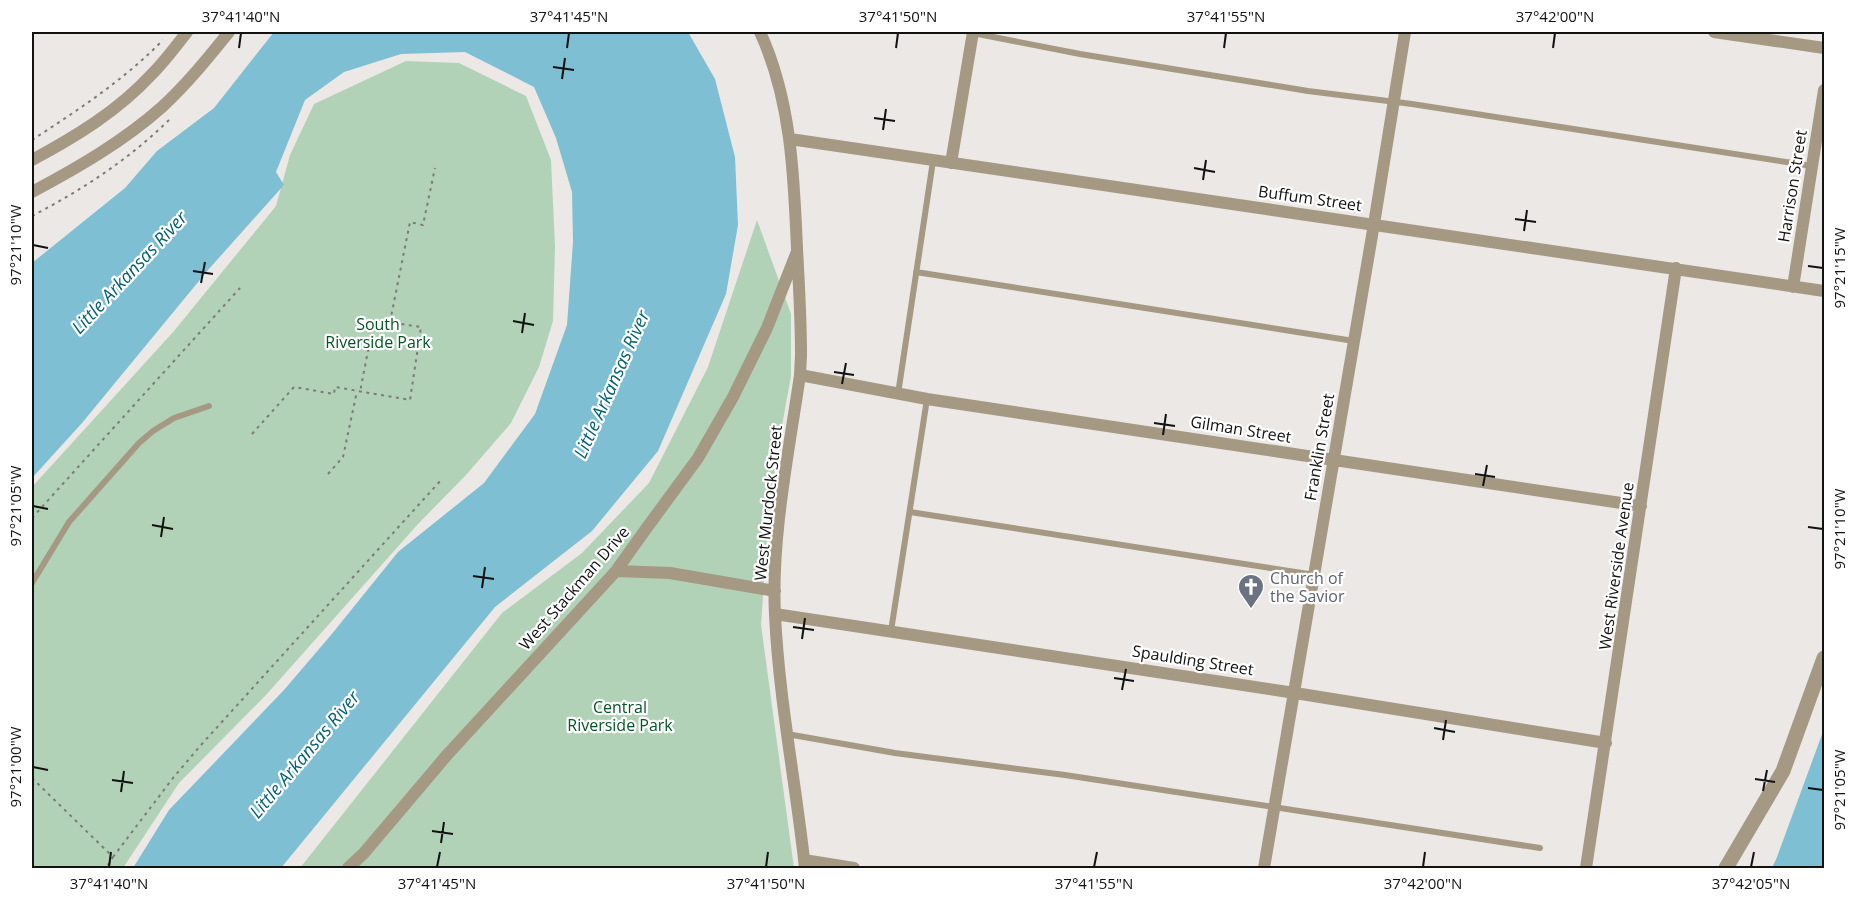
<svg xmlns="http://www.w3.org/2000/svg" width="1856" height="900" viewBox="0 0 1856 900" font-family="'Open Sans',sans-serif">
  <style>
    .green { fill: #b1d2b7 }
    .water { fill: #7ebfd4 }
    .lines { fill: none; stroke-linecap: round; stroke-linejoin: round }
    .path { stroke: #7d7b7a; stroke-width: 2; stroke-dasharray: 3 4.5; stroke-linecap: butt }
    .service { stroke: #a59984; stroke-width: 6 }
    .minor { stroke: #a59984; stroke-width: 12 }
    .tertiary { stroke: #a59984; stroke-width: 15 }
    .ticks { fill: none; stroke: #121211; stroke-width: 2 }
    .labels { text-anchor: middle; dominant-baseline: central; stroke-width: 4.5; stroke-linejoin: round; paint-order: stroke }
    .street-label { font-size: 16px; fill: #121211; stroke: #fff }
    .park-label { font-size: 16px; fill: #045427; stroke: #fff }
    .worship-label { font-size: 16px; fill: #5b616d; stroke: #fff; text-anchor: start }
    .water-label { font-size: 18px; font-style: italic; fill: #026076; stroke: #fff }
    .neatline { fill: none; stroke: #121211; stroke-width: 2 }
    .ticks-label { font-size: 15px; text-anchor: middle; fill: #121211 }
  </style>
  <rect width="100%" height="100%" fill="#ebe8e6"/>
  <!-- green -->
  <path class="green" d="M406,61l53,2 67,33 25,64 4,87 -2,74 -14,46 -28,56 -45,52 -48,49 -152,171 -87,88 -56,85h-91v-381l142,-156 102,-125 14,-51 24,-51z
    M757,220l34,94v62l-14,77 -10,85 -6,87 33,243h-494l202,-255 80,-60 67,-70 59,-116z"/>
  <!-- water -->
  <path class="water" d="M274,32h414l27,47 20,78 3,68 -12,69 -68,157 -66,80 -97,76 -214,261h-148l36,-58 115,-120 47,-55 67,-83 86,-69 51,-69 32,-89 6,-83 -1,-50 -16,-54 -22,-51 -69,-35 -64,2 -57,18 -39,28 -29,72 8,13 -76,85 -126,153 -50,55v-215l93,-75 32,-37 57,-43z
    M1824,729v139h-52l5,-11z"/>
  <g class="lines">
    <!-- path -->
    <path class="path" d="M32,140c46,-30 92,-60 131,-100
      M32,216c50,-26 96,-56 137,-96
      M390,322l20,-100 13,3 12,-57
      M252,434l42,-47 40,7 1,-7 75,13 11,-73 -47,-7 -14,72
      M328,474l15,-17 14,-66
      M32,518l208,-230
      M32,778l81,79 -7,11
      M113,857l60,-79 28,-33 241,-266"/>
    <!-- service -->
    <path class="service" d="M973,33l107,21 228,37 104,13 400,62
      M916,272l438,69
      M898,394l35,-233
      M910,512l405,63
      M32,583l37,-61 70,-79 14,-12 21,-13 35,-12
      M891,631l36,-232
      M787,734l108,19 170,22 475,73"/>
    <!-- minor -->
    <path class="minor" d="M760,32c31,67 34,143 37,217 2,35 4,70 4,106l-1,20c-11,76 -29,163 -25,240 4,85 21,169 30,253
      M1714,32l110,16
      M790,139l1034,152
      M32,160c43,-23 86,-49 120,-86 13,-13 24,-28 35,-42
      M951,163l22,-131
      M32,192c45,-24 92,-51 130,-85 25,-23 46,-49 67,-75
      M1793,287l31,-197
      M800,375l127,24 714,107
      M616,571l54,2 105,18
      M775,614l520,79 311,50
      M804,860l50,8
      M348,868l16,-15 83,-98 169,-184 27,-38 55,-75 35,-61 34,-69 29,-74
      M1264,868l110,-644 31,-192
      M1586,868l90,-600"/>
    <!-- tertiary -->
    <path class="tertiary" d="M1726,868l57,-97 41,-113"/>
  </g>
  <!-- ticks -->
  <path class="ticks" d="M239,48l2,-15M567,48l2,-15M896,48l2,-15M1224,48l2,-15M1553,48l2,-15M553,67l21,3M562,79l3,-21M874,118l21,3M883,130l3,-21M1194,168l21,4M1203,180l3,-20M1515,219l21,3M1524,231l3,-21M33,245l15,3M1808,266l15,2M193,271l20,3M201,283l4,-21M513,321l21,4M522,333l3,-20M834,372l20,3M842,384l4,-21M1154,423l21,3M1163,435l3,-21M1475,474l20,3M1483,486l4,-21M33,506l15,3M152,525l21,4M1808,527l15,2M161,537l3,-20M473,576l21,3M482,588l3,-21M793,627l21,3M802,639l3,-21M1114,678l20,3M1122,690l4,-21M1434,728l21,4M1443,740l3,-20M33,767l15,3M1755,779l20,3M112,780l21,3M1808,788l15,2M1763,791l4,-21M121,792l3,-21M432,831l21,3M441,843l3,-21M109,867l2,-15M437,867l3,-15M766,867l2,-15M1094,867l3,-15M1423,867l2,-15M1751,867l3,-15"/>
  <!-- icons -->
  <defs>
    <symbol id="church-pin" viewBox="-11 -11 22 30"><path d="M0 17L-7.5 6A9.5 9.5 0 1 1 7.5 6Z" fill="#6b7280" stroke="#fff"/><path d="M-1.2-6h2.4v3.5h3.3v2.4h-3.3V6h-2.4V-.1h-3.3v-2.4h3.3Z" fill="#fff"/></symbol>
  </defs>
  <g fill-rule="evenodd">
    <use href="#church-pin" x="1236" y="572" width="30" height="40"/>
  </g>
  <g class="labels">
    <!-- street labels -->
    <g class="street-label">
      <text transform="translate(1792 186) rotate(-81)">Harrison Street</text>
      <text transform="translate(1310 198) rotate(8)">Buffum Street</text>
      <text transform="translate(1241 429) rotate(9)">Gilman Street</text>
      <text transform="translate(1319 447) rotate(-80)">Franklin Street</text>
      <text transform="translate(768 503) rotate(-84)">West Murdock Street</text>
      <text transform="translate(1616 566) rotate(-82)">West Riverside Avenue</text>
      <text transform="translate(574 588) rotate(-49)">West Stackman Drive</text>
      <text transform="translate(1193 660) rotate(9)">Spaulding Street</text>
    </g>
    <!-- park labels -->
    <g class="park-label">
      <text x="378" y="324">South<tspan x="378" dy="18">Riverside Park</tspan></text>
      <text x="620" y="707">Central<tspan x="620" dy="18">Riverside Park</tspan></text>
    </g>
    <!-- worship labels -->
    <g class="worship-label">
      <text x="1270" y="578">Church of<tspan x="1270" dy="18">the Savior</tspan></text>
    </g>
    <!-- water labels -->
    <g class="water-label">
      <text transform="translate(129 272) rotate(-47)">Little Arkansas River</text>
      <text transform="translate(611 384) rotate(-66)">Little Arkansas River</text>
      <text transform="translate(304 754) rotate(-50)">Little Arkansas River</text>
    </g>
  </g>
  <!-- border -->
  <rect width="1856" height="900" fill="none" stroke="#ffffff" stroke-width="66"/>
  <rect x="33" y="33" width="1790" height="834" class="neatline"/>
  <g class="ticks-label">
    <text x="241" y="22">37°41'40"N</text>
    <text x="569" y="22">37°41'45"N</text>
    <text x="898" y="22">37°41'50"N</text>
    <text x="1226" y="22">37°41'55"N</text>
    <text x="1555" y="22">37°42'00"N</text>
    <text transform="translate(16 245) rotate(-90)" y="5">97°21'10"W</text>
    <text transform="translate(1840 268) rotate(-90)" y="5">97°21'15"W</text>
    <text transform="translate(16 506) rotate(-90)" y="5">97°21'05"W</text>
    <text transform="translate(1840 529) rotate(-90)" y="5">97°21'10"W</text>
    <text transform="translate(16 767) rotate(-90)" y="5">97°21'00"W</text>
    <text transform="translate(1840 790) rotate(-90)" y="5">97°21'05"W</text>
    <text x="109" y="889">37°41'40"N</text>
    <text x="437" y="889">37°41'45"N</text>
    <text x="766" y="889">37°41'50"N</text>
    <text x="1094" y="889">37°41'55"N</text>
    <text x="1423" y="889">37°42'00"N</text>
    <text x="1751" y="889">37°42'05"N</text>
  </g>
</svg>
